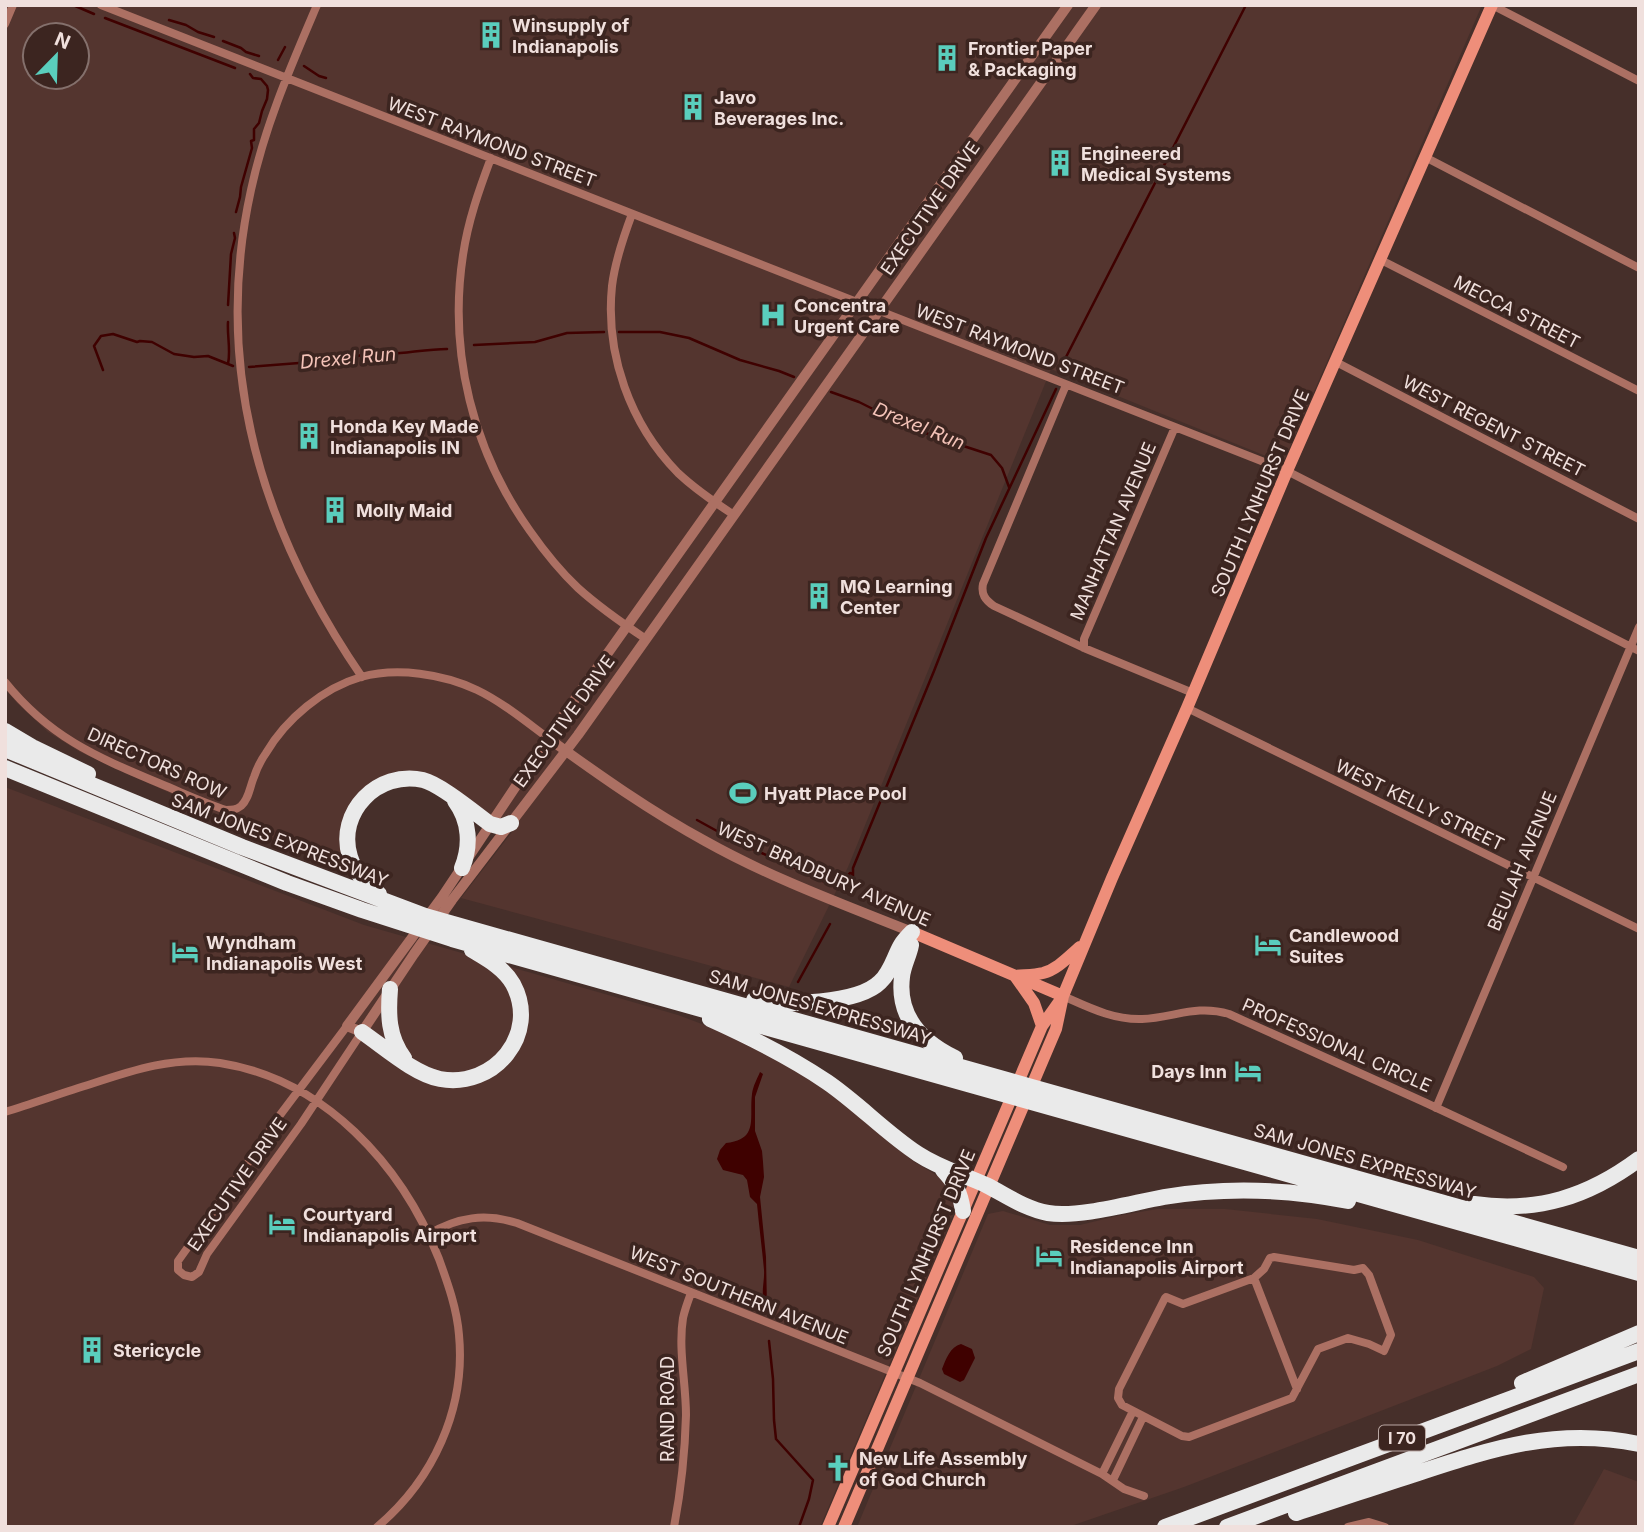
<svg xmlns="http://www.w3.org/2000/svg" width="1644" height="1532" viewBox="0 0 1644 1532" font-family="Inter,sans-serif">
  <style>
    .built { fill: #54352f; fill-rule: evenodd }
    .water { fill: #3f0100 }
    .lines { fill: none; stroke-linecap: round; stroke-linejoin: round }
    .stream { stroke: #3f0100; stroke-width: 2.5 }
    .minor { stroke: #ac7063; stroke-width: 8 }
    .tertiary { stroke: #ac7063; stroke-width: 10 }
    .secondary { stroke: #ee8e7a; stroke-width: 12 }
    .motorway { stroke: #eaeaea; stroke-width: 16 }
    .labels { text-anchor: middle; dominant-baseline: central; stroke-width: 7; stroke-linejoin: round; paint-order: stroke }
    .shield { fill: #3c2520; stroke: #baa8a4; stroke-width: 2 }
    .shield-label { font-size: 16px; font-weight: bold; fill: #f0e0dd }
    .poi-label { font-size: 18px; font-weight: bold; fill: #f0e0dd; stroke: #3c2520; text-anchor: start }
    .street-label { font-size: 18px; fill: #f0e0dd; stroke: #3c2520 }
    .water-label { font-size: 19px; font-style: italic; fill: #f4c3b8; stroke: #3c2520 }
  </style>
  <rect width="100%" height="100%" fill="#462f2a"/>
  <!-- built -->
  <path class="built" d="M8,5h1474l-199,458 -232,-94 -203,498 -59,120 -328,-89 51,-66 -72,-50 -73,5 -16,16 -7,17 3,49 -83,-33 -184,-84 -32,-20 -31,-29 -12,-14v-677zM35,35h42v42h-42z
    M5,787l359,138 314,90 69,26 69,41 51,39 46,40 33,20 10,27 -136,319h-815z
    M1157,1209h68l92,10 101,21 116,37 10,11 -13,61 -34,17 -313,121 -116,40h-211l131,-313 15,-3 47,14h30l37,-9z
    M1604,1469l35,13v45h-67z"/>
  <!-- water -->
  <path class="water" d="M760,1072l3,2 -8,23v34l7,20 1,11 1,15 -4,20 6,60 1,50c-8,-10 -2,-25 -3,-37 -2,-22 -5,-44 -7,-66l-7,-7 -3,-17 -4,-5 -20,-5 -6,-11 3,-9 6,-7c33,-4 23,-24 26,-49 1,-8 5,-15 8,-22z
    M961,1344l11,5 3,9 -11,22 -4,2 -16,-8 -2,-5c4,-10 8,-22 19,-25z"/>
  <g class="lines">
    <!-- stream -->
    <path class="stream" d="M73,5l21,9
      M105,18l130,50
      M169,20l17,5 12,7 16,5
      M223,41l18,7 5,4 13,4
      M278,60l7,-13
      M304,66l15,10 7,2
      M236,212l4,-15 1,-10 11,-39 -1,-7 3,-1v-11l5,-6 3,-12 5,-12 1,-9 -1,-4 -6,-7 -8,-1 -3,-4
      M228,305l3,-51 4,-16 -1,-5
      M228,322c-1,14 3,28 0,42
      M619,332h41l29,6 51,22 39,11 15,6
      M474,345l61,-3 32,-9 37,-1
      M1064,361l182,-356
      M249,367l63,-5 11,-4 11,-2 11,4c14,-7 29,-5 45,-6 19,-1 38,-5 57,-5
      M103,370l-9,-24 7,-10 12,-2 24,8 3,-1 12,1 22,12 20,3 14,-1 25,10
      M831,392l28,10 46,23 31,12 55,18 11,13 7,19
      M697,820l29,16
      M742,844l81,37c11,1 19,2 27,-8l3,1
      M848,881l5,-5v-8l81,-197 52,-133 70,-149
      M798,982l32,-58
      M769,1341l4,38 1,41 2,19 37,41 -4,19 -10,28"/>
    <!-- minor -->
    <path class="minor" d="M101,5l1186,466 352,180
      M317,5c-26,61 -52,120 -66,185 -39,177 10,340 111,487
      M1492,5l147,76
      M5,24l8,-19
      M1425,157l214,111
      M491,158c-12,32 -23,63 -28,97 -15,98 10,196 67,276 14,20 30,40 48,57 21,19 44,35 68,51
      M632,214c-9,24 -17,47 -20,72 -7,68 18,138 66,187 17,16 36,29 56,42
      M1381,260l258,131
      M1336,362l303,157
      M1066,385l-83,199c-2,10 2,16 11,22l90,42 109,45
      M1084,648v-9l91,-212
      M5,682c45,56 92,75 156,102 22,9 43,19 65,26 6,0 10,0 15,-4 8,-7 9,-20 13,-29 3,-9 7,-17 12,-24 20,-34 57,-65 95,-76 36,-10 82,-3 116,13 25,12 48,31 71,48
      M1187,708l452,221
      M1063,996c25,11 50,24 79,23 31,-1 54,-15 87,-5l195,88 139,65
      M347,1026l-67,89 -25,38 -77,108v9l6,5 8,2 7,-5 8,-18 94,-130 61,-92
      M1436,1108l203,-481
      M5,1112c29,-9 57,-19 86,-28 42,-14 84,-28 129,-21 104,16 182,102 219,196 9,25 18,50 20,76 7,74 -26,145 -82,192
      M429,1234c29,-17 56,-21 88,-11l403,160 182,91 22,15 20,7
      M1274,1257l80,13 9,-2 6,7 22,60 -7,16 -15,-7 -21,-6 -30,11 -26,49 -103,39 -7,-1 -60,-31 -4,-7 1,-9 46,-91 1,-1 17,7 71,-26 10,-9 6,-11z
      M1254,1278l43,111
      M1102,1474l31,-63
      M1113,1480l30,-63
      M674,1527c7,-37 11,-75 12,-112 0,-32 -8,-66 -3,-97 2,-9 5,-17 8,-25
      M1348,1527l21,-5 16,5"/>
    <!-- tertiary -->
    <path class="tertiary" d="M1068,5l-512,721 -114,171 -95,129 15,6 52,-78 38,-54 126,-165 518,-730
      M548,738c51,37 102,73 157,103 66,37 137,63 207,91"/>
    <!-- secondary -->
    <path class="secondary" d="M912,932l151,64
      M1042,1026l-8,-23 -19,-27c9,-1 19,-1 28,-3 15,-4 26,-17 37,-26
      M828,1527l214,-501 17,-24
      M844,1527l212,-498 7,-33 49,-118 75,-170 100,-237 205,-466"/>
    <!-- motorway -->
    <path class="motorway" d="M5,731l27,16 56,27
      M5,749l237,98 183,69 1214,342
      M5,768l282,115 75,27 90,29 1187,334
      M455,801c15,20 16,45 7,67
      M379,894c-13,-10 -24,-21 -29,-37 -14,-45 28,-87 73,-77 17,4 52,33 67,44l11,3 10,-4
      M911,945c-2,11 -8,21 -9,32 -5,40 20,65 53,81
      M390,989c-2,25 -2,48 14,69
      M754,1000c30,6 104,4 126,-18 11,-10 14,-25 21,-37 3,-5 7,-9 11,-13
      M710,1019c40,18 80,38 117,63 32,22 59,51 91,72 23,15 44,20 68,31 20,10 39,24 62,28 32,5 83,-10 116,-16 61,-10 123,-8 184,4
      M362,1032c22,15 52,42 78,47 54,10 100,-45 73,-95 -9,-16 -26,-25 -41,-34
      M943,1170c13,14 17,22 20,41
      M1474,1204c63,9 114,-7 165,-45
      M1522,1383l117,-50
      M1296,1513c41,-13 81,-27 122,-40 76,-25 140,-46 221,-29
      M1165,1527l474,-176
      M1227,1527l412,-153"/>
  </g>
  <!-- icons -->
  <defs>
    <symbol id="building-bare" viewBox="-9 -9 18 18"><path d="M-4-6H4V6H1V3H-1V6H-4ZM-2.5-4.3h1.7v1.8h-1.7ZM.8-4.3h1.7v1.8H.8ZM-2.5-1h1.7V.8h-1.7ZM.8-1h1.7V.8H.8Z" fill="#5acebd" stroke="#3c2520" stroke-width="2.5" paint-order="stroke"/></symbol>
    <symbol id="hospital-bare" viewBox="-9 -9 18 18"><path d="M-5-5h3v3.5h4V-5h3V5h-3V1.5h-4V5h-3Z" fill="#5acebd" stroke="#3c2520" stroke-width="2.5" paint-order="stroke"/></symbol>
    <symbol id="stadium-bare" viewBox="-9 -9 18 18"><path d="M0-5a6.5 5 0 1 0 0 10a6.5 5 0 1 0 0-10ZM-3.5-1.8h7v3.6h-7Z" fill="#5acebd" stroke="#3c2520" stroke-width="2.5" paint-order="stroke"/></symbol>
    <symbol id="hotel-bare" viewBox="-9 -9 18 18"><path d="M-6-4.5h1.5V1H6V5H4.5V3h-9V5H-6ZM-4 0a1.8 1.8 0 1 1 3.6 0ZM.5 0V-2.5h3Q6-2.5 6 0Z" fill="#5acebd" stroke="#3c2520" stroke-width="2.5" paint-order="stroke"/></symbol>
    <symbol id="church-bare" viewBox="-9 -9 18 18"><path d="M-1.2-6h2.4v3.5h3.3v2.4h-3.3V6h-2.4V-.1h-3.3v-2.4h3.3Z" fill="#5acebd" stroke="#3c2520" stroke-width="2.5" paint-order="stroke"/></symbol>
  </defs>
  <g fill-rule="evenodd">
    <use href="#building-bare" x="472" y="16" width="38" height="38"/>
    <use href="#building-bare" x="928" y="39" width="38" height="38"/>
    <use href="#building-bare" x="674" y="88" width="38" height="38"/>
    <use href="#building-bare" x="1041" y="144" width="38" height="38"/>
    <use href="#hospital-bare" x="754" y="296" width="38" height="38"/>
    <use href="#building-bare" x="290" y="417" width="38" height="38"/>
    <use href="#building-bare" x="316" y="491" width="38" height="38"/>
    <use href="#building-bare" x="800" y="577" width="38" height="38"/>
    <use href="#stadium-bare" x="724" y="774" width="38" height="38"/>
    <use href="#hotel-bare" x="1249" y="926" width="38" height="38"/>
    <use href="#hotel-bare" x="166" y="933" width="38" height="38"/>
    <use href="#hotel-bare" x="1229" y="1052" width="38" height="38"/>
    <use href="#hotel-bare" x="263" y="1205" width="38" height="38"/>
    <use href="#hotel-bare" x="1030" y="1237" width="38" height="38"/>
    <use href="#building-bare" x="73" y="1331" width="38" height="38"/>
    <use href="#church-bare" x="819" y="1449" width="38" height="38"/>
  </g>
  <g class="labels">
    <!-- shield labels -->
    <rect class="shield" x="1379" y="1425.5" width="46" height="25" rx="5"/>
    <g class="shield-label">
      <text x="1402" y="1438">I 70</text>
    </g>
    <!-- poi labels -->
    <g class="poi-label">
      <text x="512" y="25">Winsupply of<tspan x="512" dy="21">Indianapolis</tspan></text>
      <text x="968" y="48">Frontier Paper<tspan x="968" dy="21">&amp; Packaging</tspan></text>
      <text x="714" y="97">Javo<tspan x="714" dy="21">Beverages Inc.</tspan></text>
      <text x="1081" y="153">Engineered<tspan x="1081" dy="21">Medical Systems</tspan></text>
      <text x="794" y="305">Concentra<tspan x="794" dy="21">Urgent Care</tspan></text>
      <text x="330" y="426">Honda Key Made<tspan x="330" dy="21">Indianapolis IN</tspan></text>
      <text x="356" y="510">Molly Maid</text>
      <text x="840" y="586">MQ Learning<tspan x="840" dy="21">Center</tspan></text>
      <text x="764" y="793">Hyatt Place Pool</text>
      <text x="1289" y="935">Candlewood<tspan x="1289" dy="21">Suites</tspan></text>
      <text x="206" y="942">Wyndham<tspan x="206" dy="21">Indianapolis West</tspan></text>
      <text x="1227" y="1071" text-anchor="end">Days Inn</text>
      <text x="303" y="1214">Courtyard<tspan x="303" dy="21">Indianapolis Airport</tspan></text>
      <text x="1070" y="1246">Residence Inn<tspan x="1070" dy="21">Indianapolis Airport</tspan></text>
      <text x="113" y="1350">Stericycle</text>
      <text x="859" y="1458">New Life Assembly<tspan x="859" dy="21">of God Church</tspan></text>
    </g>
    <!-- street labels -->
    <g class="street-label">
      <text transform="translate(492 142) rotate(21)">WEST RAYMOND STREET</text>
      <text transform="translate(930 208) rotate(-55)">EXECUTIVE DRIVE</text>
      <text transform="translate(1517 312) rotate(27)">MECCA STREET</text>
      <text transform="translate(1020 349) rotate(21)">WEST RAYMOND STREET</text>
      <text transform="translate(1494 426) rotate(27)">WEST REGENT STREET</text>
      <text transform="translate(1260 493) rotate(-67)">SOUTH LYNHURST DRIVE</text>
      <text transform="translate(1113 531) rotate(-67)">MANHATTAN AVENUE</text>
      <text transform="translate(564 721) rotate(-54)">EXECUTIVE DRIVE</text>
      <text transform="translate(157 763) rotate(24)">DIRECTORS ROW</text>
      <text transform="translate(1420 805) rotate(26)">WEST KELLY STREET</text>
      <text transform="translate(280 840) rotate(21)">SAM JONES EXPRESSWAY</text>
      <text transform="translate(1522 861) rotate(-67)">BEULAH AVENUE</text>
      <text transform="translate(824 874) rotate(24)">WEST BRADBURY AVENUE</text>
      <text transform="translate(820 1007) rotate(16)">SAM JONES EXPRESSWAY</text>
      <text transform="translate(1337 1045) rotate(24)">PROFESSIONAL CIRCLE</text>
      <text transform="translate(1365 1161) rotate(16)">SAM JONES EXPRESSWAY</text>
      <text transform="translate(237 1184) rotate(-55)">EXECUTIVE DRIVE</text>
      <text transform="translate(926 1253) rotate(-67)">SOUTH LYNHURST DRIVE</text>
      <text transform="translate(739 1295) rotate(22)">WEST SOUTHERN AVENUE</text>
      <text transform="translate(667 1409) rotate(-90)">RAND ROAD</text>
    </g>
    <!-- water labels -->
    <g class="water-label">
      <text transform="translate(348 358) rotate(-5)">Drexel Run</text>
      <text transform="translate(919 426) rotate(22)">Drexel Run</text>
    </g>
  </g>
  <!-- border -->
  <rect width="1644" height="1532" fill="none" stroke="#f0e0dd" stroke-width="14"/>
  <!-- north arrow -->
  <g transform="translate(56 56) rotate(23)"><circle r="33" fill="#3c2520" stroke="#84706c" stroke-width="2"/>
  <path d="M0-5L12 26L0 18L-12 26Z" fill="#5acebd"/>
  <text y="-10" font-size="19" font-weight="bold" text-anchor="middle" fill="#f0e0dd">N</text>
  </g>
</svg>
